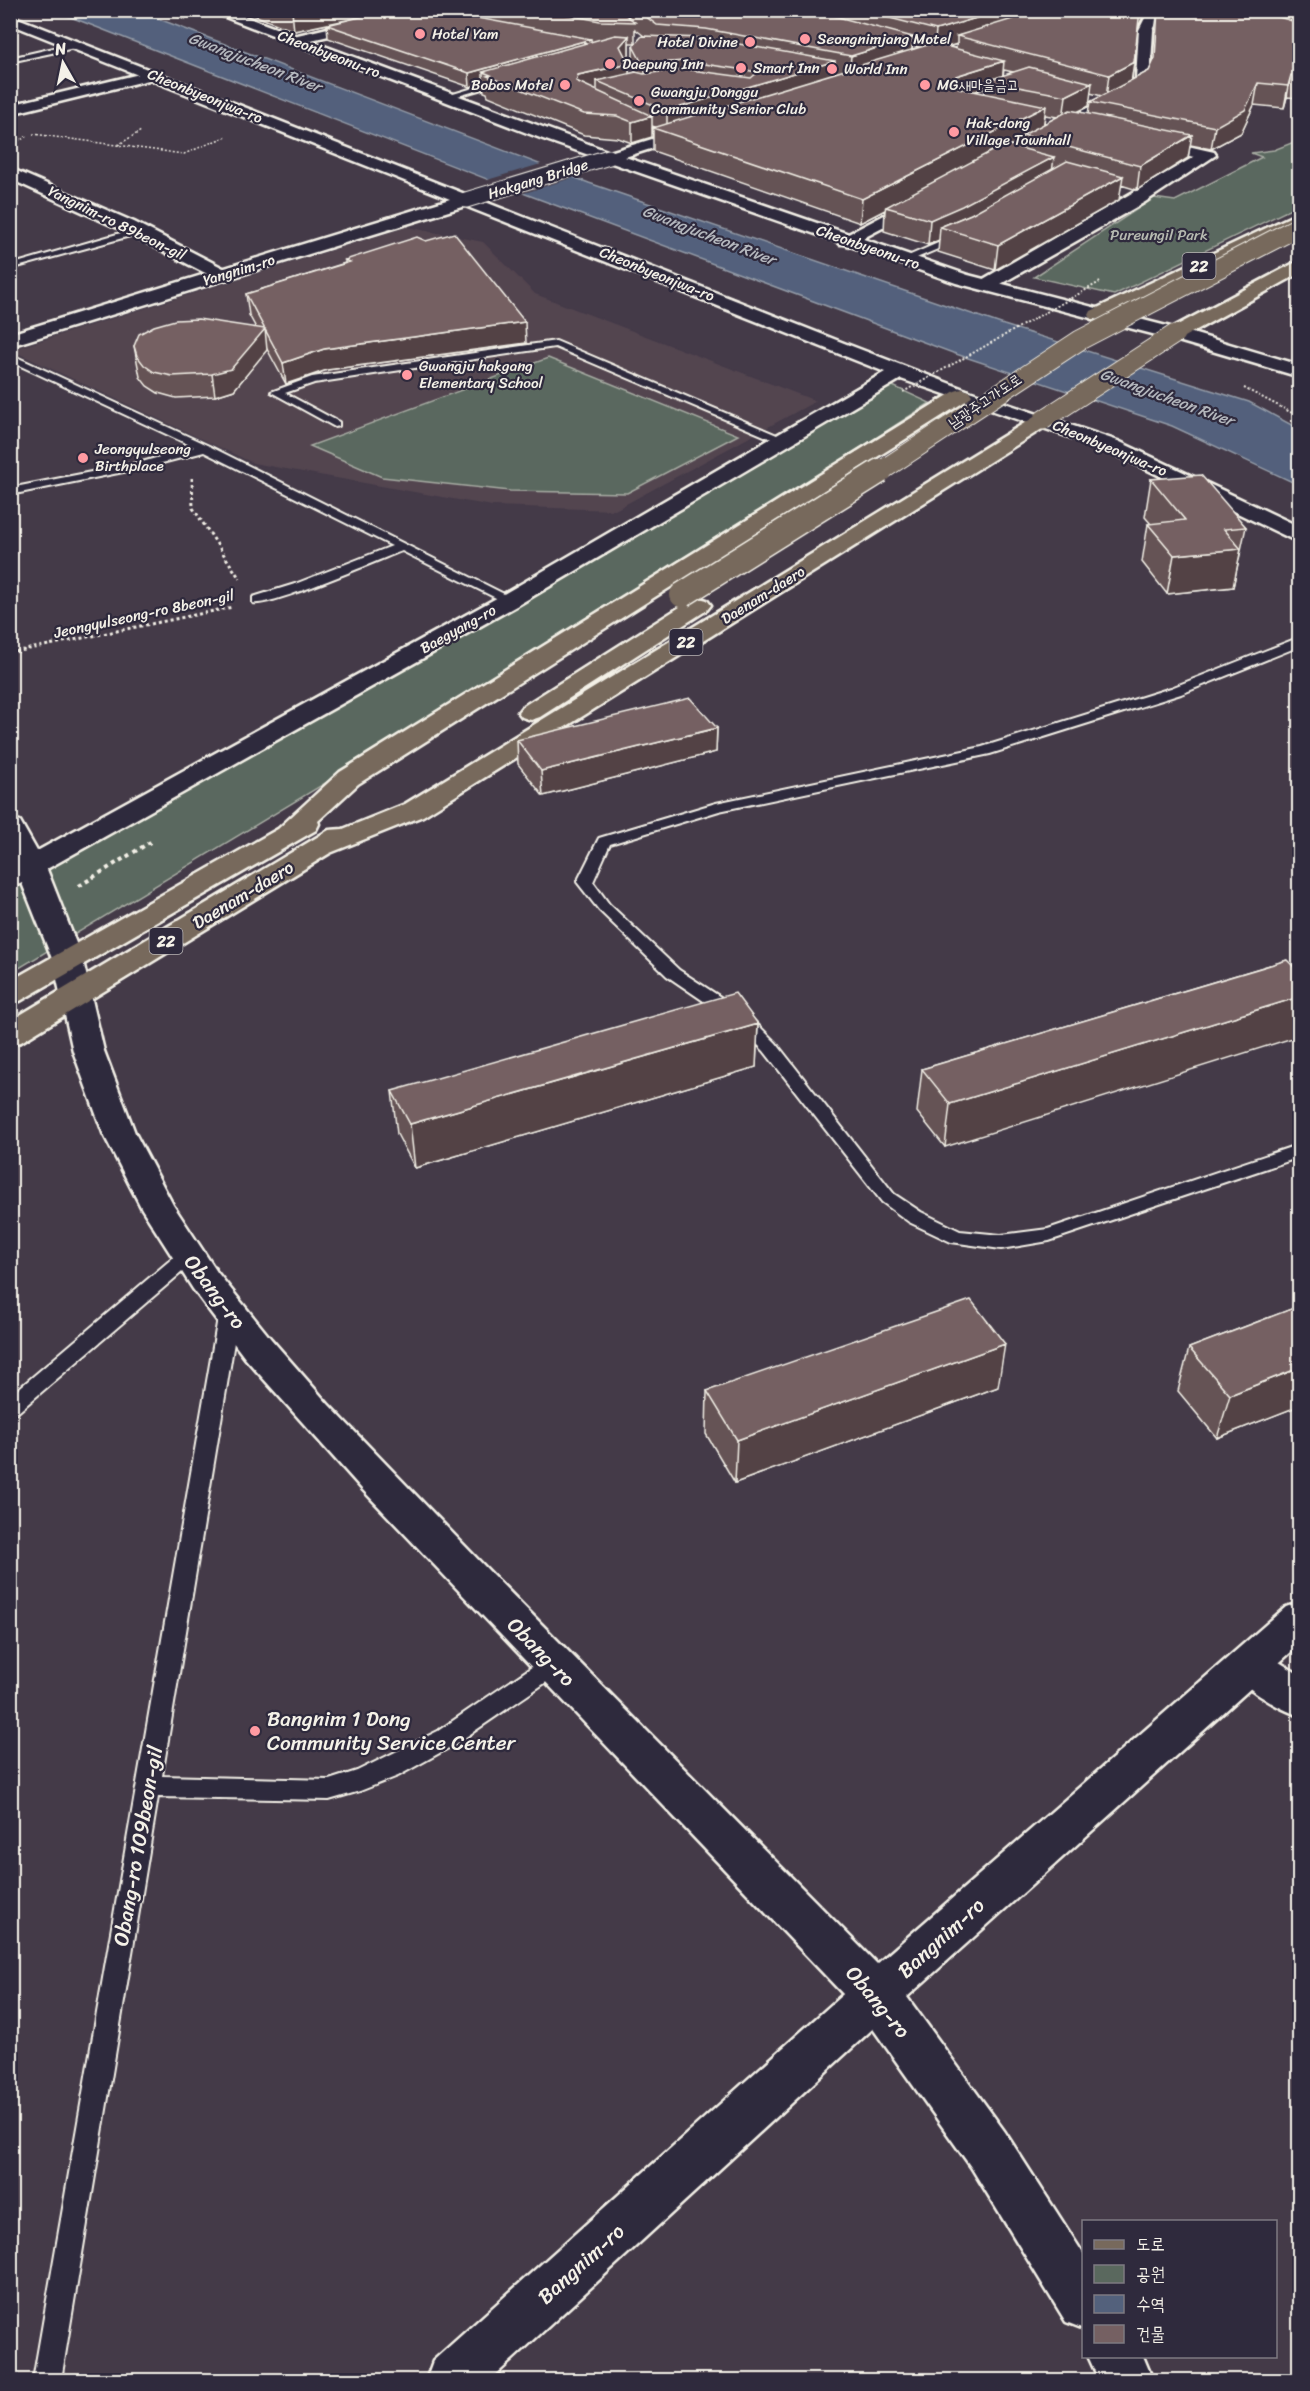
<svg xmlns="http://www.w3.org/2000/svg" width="1310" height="2391" viewBox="0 0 1310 2391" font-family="Sriracha,'Poor Story',sans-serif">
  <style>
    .built { fill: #534550 }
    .green { fill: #5a685e; stroke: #a7aca3; stroke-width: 1.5 }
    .water { fill: #53617c; stroke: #939ba7; stroke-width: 1.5 }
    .pier { fill: #443a48 }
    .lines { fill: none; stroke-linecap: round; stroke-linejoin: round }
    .lane-casing { stroke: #f4f1e8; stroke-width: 4 }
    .street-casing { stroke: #f4f1e8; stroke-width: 5 }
    .secondary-casing { stroke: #f4f1e8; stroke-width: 5 }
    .primary-casing { stroke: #f4f1e8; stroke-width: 5 }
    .path-far3 { stroke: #f4f1e8; stroke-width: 1.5; stroke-dasharray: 2 2; stroke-linecap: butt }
    .path-far2 { stroke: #f4f1e8; stroke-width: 2; stroke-dasharray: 2 2; stroke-linecap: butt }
    .path-far1 { stroke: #f4f1e8; stroke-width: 3; stroke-dasharray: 3 3; stroke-linecap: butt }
    .path { stroke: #f4f1e8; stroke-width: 4; stroke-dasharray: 4 4; stroke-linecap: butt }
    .lane { fill: #2f2a3d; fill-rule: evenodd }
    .street { fill: #2f2a3d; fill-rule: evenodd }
    .secondary { fill: #2f2a3d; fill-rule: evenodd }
    .primary { fill: #77695c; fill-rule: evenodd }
    .secondary-bridge-casing { stroke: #f4f1e8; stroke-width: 17; stroke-linecap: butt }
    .primary-bridge-far1-casing { stroke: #f4f1e8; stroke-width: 21; stroke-linecap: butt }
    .primary-bridge-casing { stroke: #f4f1e8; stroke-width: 27; stroke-linecap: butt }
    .path-bridge { stroke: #f4f1e8; stroke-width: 2; stroke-dasharray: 2 2; stroke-linecap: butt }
    .secondary-bridge { stroke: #2f2a3d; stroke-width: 15 }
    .primary-bridge-far1 { stroke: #77695c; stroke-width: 19 }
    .primary-bridge { stroke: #77695c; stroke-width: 24 }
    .wall { fill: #655354; stroke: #f4f1e8; stroke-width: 1.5; fill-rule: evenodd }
    .shaded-wall { fill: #524345; stroke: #f4f1e8; stroke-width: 1.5 }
    .building { fill: #756062; stroke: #f4f1e8; stroke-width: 1.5 }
    .poi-dot { fill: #ff9aa2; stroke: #2f2a3d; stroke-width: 2 }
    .labels { text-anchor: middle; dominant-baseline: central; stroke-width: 4.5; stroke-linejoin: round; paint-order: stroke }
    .far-poi-label { font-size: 15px; fill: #f4f1e8; stroke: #2f2a3d; text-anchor: start }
    .far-street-label { font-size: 15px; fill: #f4f1e8; stroke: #2f2a3d }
    .far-park-label { font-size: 15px; fill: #b6bab1; stroke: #2f2a3d }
    .far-water-label { font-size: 16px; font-style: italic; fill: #b4b7bd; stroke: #2f2a3d }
    .shield { fill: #2f2a3d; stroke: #b9b5b5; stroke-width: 1.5 }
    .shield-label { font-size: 16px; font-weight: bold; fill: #f4f1e8 }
    .street-label { font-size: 18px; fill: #f4f1e8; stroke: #2f2a3d }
    .near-street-label { font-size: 21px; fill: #f4f1e8; stroke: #2f2a3d }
    .near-poi-label { font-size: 21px; fill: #f4f1e8; stroke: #2f2a3d; text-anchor: start }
  </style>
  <rect width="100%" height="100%" fill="#443a48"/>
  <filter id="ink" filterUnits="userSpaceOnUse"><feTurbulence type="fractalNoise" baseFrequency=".0167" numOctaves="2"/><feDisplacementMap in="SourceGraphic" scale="12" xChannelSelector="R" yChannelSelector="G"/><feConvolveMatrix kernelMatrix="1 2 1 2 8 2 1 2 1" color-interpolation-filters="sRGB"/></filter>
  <g filter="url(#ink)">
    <!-- built -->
    <path class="built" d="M407,227l76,15 52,52 281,107 -201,109 -123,-4 -239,-43 -242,-113z"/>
    <!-- green -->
    <path class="green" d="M1299,140v65l-185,90 -80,-18 120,-79 21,3 87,-44 -11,-4 23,-3z
      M548,358l190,77 -111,58 -117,-2 -128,-14 -72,-31z
      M884,382l46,21 -360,232 -559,338 -1,-84z"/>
    <!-- water -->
    <path class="water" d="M55,11h83l451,172 415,142 245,77 50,27v56l-127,-59 -219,-73 -425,-158z"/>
    <!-- pier -->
    <path class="pier" d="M544,163l34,13 -60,19 -34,-14z"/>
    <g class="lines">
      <defs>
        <path id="lane" d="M76,43l3,4 -69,15v-4z
          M503,79l7,2 -66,19 -4,-2z
          M138,228l5,3 -2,2 -131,36v-4z
          M961,233l5,3 -2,2 -57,24 -8,-2z
          M556,341l235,100 -10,2 -226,-96 -241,36 -29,10 54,29v4l-4,1 -64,-35 41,-15z
          M10,354l199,92 307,154 -2,3h-8l-104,-52c-24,9 -131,56 -149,52v-6l42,-13 97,-38 -188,-94 -61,16 -133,27v-7l132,-26 52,-15 -184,-86z
          M1300,637v9l-119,48 -191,60 -271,57 -109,33 -17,38 16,22 70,66 69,45 28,28 118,151 27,18 39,19 41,4 47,-6 252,-85v13l-251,84 -48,8 -50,-7 -42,-20 -27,-20 -118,-151 -28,-28 -69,-47 -68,-66 -22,-28 22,-44 117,-35 266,-56 189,-59z
          M188,1249l7,2 2,5 -2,5 -178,152 -7,2v-19l171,-145z
          M229,1305l7,2 3,5 -77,464 167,4 28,-9 81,-40 107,-73 8,-3 8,3 3,7 -3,7 -107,73 -56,31 -38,15 -31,9 -171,-3 -97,583h-28l186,-1068 3,-5z"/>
        <path id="street" d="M1149,10h14l-10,20 -3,49 -6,12 -91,46h-12l-2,-3 2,-3 92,-46 3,-6 3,-49z
          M371,18l5,1v6l-82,19 -7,-4 2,-3z
          M152,71l7,4 -2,3 -147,36v-9z
          M1144,136l70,16 2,3 -71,47 -153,87h-12l-3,-4 3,-4 214,-124 -56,-13 -2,-3 2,-3z
          M10,168l124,54 95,49 3,4 -3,4h-12l-95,-49 -112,-51z
          M924,194l8,5 -2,4 -78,41h-12l-3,-4z
          M10,819l10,2 26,46 37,94 -5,6 -10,3 -10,-3 -5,-6 -43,-108z
          M1249,1647l14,5 37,23v41c-25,-9 -60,-29 -71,-52l6,-12z
          M876,1973l16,6 7,16 -7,16 -402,369h-64l7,-19 427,-382z"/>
        <path id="secondary" d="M207,10h20l383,142 81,-25h10l3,3 -3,3 -76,24 343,118 214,55 118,35v12l-132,-39 -212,-55 -413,-144z
          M10,15l839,330 120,46 149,50 182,86v16l-196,-94 -203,-70 -383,226 -498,279 -10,2v-20l492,-271 383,-223 -420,-166 -455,140v-12l440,-135 -440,-175z
          M68,952l10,3 5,6 21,90 31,82 38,72 44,67 54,67 57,65 159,165 390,395 409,-357 14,-5v42l-393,353 98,135 79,123v74l-18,-7 -95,-155 -107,-151 -502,-527 -117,-131 -52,-69 -51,-80 -39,-76 -30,-82 -20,-90 5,-6z
          M1088,2356h55l10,24h-54z"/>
        <path id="primary" d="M1300,212v12l-195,95h-14l-2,-4 2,-4z
          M1300,260v13l-118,65h-14l-2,-4 2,-4z
          M962,389l7,2 3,4 -3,4 -611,385 -40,37 1,3 -3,6 -296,171 -10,2v-22l268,-152 62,-57 615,-381z
          M1043,414l7,2 3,4 -3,4 -627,392 -93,37 -309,189 -11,3v-24l319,-191 14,-1 62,-25 631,-388z
          M699,598l8,2 4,5 -4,5 -167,107 -9,3 -9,-3 -4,-5 4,-5 169,-107z"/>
      </defs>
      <!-- lane casing -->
      <use href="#lane" class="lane-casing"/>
      <!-- street casing -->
      <use href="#street" class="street-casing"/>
      <!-- secondary casing -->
      <use href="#secondary" class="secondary-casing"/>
      <!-- primary casing -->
      <use href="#primary" class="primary-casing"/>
      <!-- path-far3 -->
      <path class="path-far3" d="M159,10l27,10
        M33,134l151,20 43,-18
        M10,139l11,1 6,-4
        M118,145l23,-14"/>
      <!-- path-far2 -->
      <path class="path-far2" d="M1244,388l56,29"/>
      <!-- path-far1 -->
      <path class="path-far1" d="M192,478l1,30 47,71
        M10,653l223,-46"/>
      <!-- path -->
      <path class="path" d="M79,886l73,-45"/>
      <!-- lane -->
      <use href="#lane" class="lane"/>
      <!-- street -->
      <use href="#street" class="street"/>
      <!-- secondary -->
      <use href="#secondary" class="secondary"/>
      <!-- primary -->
      <use href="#primary" class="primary"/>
      <defs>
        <path id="secondary-bridge" d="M466,200l143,-43"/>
        <path id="primary-bridge-far1" d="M1043,420l132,-86
          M878,473l202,-133 220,-114"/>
        <path id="primary-bridge" d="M682,595l198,-124"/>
      </defs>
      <!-- secondary-bridge casing -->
      <use href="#secondary-bridge" class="secondary-bridge-casing"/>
      <!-- primary-bridge-far1 casing -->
      <use href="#primary-bridge-far1" class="primary-bridge-far1-casing"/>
      <!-- primary-bridge casing -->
      <use href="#primary-bridge" class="primary-bridge-casing"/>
      <!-- path-bridge -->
      <path class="path-bridge" d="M903,392l197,-110"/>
      <!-- secondary-bridge -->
      <use href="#secondary-bridge" class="secondary-bridge"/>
      <!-- primary-bridge-far1 -->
      <use href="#primary-bridge-far1" class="primary-bridge-far1"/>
      <!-- primary-bridge -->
      <use href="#primary-bridge" class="primary-bridge"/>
    </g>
    <!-- wall -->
    <path class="wall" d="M241,10h905l-8,17 -6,53 17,-9 4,-9 2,-31 3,-21h141v88l-12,-1 -3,11 -30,-3 -13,28 -30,16 -21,-4 -2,13 -51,32 -16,-5 -2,15 -124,70 -57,-18 1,-12 -11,5 -44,-14 1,-21 -25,13 -207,-72v-23l2,-1 -3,-1v11l-20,6 -14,-5 -34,-3 -96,-39 -1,-3 -3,-1 -1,-9 -13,4 -142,-49 -1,-13 9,-3 -42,9zM635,29l9,7 -11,10v20l3,6 -7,2 -3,-15 3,-4v-12h6zM957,44l-1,4 -7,-1zM912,45l7,2 -7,2zM1004,70l9,2 -10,4zM985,88v6l-10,-2zM1090,93l12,3 -12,6 -2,12 -11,-2 12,-6zM1045,115l12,2 -13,7zM1022,140l-1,8 -10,-2z
      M345,260l181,83 -199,27 -41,14 -19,-35 -33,41 -19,6 -39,2 -18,-5 -11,-7 -7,-9 -6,-31 122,-18 -7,-13 -3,-21 99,-31z
      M1151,479l95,48 -13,60 -66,7 -25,-32 6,-38h3l-6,-7z
      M717,728l-1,24 -173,44 -25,-32 -1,-24z
      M1287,960l-342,187 -28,-35 5,-43z
      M758,1024l-2,43 -341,101 -18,-34 -5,-43z
      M1299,1306v100l-82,32 -39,-47 11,-43z
      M998,1387l-263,96 -29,-49 1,-43z"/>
    <!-- shaded-wall -->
    <path class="shaded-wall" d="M294,10h96l-1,1 -95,20 -2,-20z
      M619,10h10v6l-10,2z
      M1003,10h65l-111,26v8l-23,7 2,-21z
      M1140,10h6l-9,19z
      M629,36v19l-9,11v-20z
      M913,37l-2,21 -62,19 2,-21z
      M591,39l1,14 -109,19v11l-13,4 -1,-14z
      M684,61l-1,20 -38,4v-21z
      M835,61l-1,21 -167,50v-21z
      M1004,61l-2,22 -16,-2 -1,7 -31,10 -1,-17 3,-5z
      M1134,62l-3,21 -25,14 3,-22z
      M629,64v20l-32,-3v11l-21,-11 2,-6z
      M1291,75l-4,22 -3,11 4,-22z
      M1092,83l-3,23 -26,13 3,-23z
      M1258,83l-4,22 -13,28 -30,16 4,-22z
      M1046,106l-3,23 -20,6 -1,5 -132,68 -4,-1 -1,3 -25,13 2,-24z
      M652,116v21l-20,6v-21z
      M1192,135l-4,23 -51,32 3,-24z
      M1054,157l-3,24 -111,46 -1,13 -11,5 2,-25z
      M1123,176l-4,24 -124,70 3,-25z
      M525,322l1,21 -199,27 -41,14 -3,-21 41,-14z
      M265,329l2,21 -33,40 -19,6 -3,-22z
      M1241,549l-8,38 -66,7 7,-39z
      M717,728l-1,24 -173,44 -2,-25z
      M1299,997v39l-354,111 5,-43z
      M758,1024l-2,43 -341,101 -5,-44z
      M1005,1344l-7,43 -263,96 2,-43z
      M1299,1368v38l-82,32 13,-43z"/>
    <!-- building -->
    <path class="building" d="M389,10h46l156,29 -122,34 -142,-48z
      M543,10h76l16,12 -35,-1z
      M637,10h175l101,27 -62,19 -145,-27 -49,-4z
      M859,10h144l-67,20z
      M1042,10h98l-6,52 -25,13 -152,-39z
      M1158,10h98l43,13v53l-8,-1 -3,11 -30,-3 -13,27 -30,17 -125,-25 59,-31 6,-13z
      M615,35l14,1 -9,10 9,18 -51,11 -2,6 76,35 -20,6 -15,-6 -33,-2 -97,-38 4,-1 -8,-3z
      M642,36l63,2 130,23 -168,50 -70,-30 39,-9 8,2 39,-5 68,9 7,-6 -74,-11 -39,3 -3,-1 -9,-17z
      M934,43l70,18 -48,15 -3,5 6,7 87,18 -184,93 -209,-71z
      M1029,67l63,16 -26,13 -80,-15z
      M1070,110l122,25 -52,31 -117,-31z
      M1005,144l49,13 -92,49 -32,14 -44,-13z
      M1067,161l56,15 -125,69 -58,-18 31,-13z
      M454,233l71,89 -201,27 -41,14 -37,-69 104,-32 -5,-2 72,-23 9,4z
      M198,319l67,10 -34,40 -19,5 -40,2 -18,-4 -10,-7 -7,-9 -3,-10 5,-12 15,-8 21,-6z
      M1201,475l45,52 -22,2 17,20 -67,6 -26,-31 37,-4 -34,-41z
      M690,698l27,30 -176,43 -24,-31z
      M1287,960l12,12v25l-349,107 -28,-35z
      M735,993l23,31 -348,100 -18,-33z
      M971,1300l34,44 -268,96 -30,-49z
      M1299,1306v62l-69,27 -41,-47z"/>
  </g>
  <!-- markers -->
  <g class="poi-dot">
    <circle cx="420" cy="34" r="6"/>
    <circle cx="805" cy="39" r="6"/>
    <circle cx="750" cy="42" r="6"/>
    <circle cx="610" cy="64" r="6"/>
    <circle cx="741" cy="68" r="6"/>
    <circle cx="832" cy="69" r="6"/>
    <circle cx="565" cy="85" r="6"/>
    <circle cx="925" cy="85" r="6"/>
    <circle cx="639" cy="101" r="6"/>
    <circle cx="954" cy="132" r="6"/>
    <circle cx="407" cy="375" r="6"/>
    <circle cx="83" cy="458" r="6"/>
    <circle cx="255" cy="1731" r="6"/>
  </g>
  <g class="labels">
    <!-- far-poi labels -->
    <g class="far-poi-label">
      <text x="432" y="34">Hotel Yam</text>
      <text x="817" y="39">Seongnimjang Motel</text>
      <text x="738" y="42" text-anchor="end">Hotel Divine</text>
      <text x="622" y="64">Daepung Inn</text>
      <text x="753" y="68">Smart Inn</text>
      <text x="844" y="69">World Inn</text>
      <text x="553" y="85" text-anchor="end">Bobos Motel</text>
      <text x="937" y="85">MG새마을금고</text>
      <text x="651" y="92">Gwangju Donggu<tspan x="651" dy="17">Community Senior Club</tspan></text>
      <text x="966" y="123">Hak-dong<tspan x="966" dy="17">Village Townhall</tspan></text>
      <text x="419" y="366">Gwangju hakgang<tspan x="419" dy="17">Elementary School</tspan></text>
      <text x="95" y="449">Jeongyulseong<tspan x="95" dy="17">Birthplace</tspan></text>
    </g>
    <!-- far-street labels -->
    <g class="far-street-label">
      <text transform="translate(329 54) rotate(21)">Cheonbyeonu-ro</text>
      <text transform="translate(205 96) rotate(22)">Cheonbyeonjwa-ro</text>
      <text transform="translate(538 179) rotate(-17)">Hakgang Bridge</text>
      <text transform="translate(117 223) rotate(26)">Yangnim-ro 89beon-gil</text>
      <text transform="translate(868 247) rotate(19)">Cheonbyeonu-ro</text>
      <text transform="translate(239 270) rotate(-17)">Yangnim-ro</text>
      <text transform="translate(657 274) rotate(22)">Cheonbyeonjwa-ro</text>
      <text transform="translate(985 401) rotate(-34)">남광주고가도로</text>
      <text transform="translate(1110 448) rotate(23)">Cheonbyeonjwa-ro</text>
      <text transform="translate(763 595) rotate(-32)">Daenam-daero</text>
      <text transform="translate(144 614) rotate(-12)">Jeongyulseong-ro 8beon-gil</text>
      <text transform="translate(458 629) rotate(-29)">Baegyang-ro</text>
    </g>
    <!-- far-park labels -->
    <g class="far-park-label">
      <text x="1159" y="235">Pureungil Park</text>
    </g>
    <!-- far-water labels -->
    <g class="far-water-label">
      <text transform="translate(255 62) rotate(21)">Gwangjucheon River</text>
      <text transform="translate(709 235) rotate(21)">Gwangjucheon River</text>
      <text transform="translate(1167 397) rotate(20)">Gwangjucheon River</text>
    </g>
    <!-- shield labels -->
    <g class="shield">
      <rect x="1182.5" y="253" width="33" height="26" rx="4.5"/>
      <rect x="669.5" y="629" width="33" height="26" rx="4.5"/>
      <rect x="149.5" y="928" width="33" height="26" rx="4.5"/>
    </g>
    <g class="shield-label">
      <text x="1199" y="266">22</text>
      <text x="686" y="642">22</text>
      <text x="166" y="941">22</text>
    </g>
    <!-- street labels -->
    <g class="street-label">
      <text transform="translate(243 895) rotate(-31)">Daenam-daero</text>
    </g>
    <!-- near-street labels -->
    <g class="near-street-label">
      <text transform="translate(215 1292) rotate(53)">Obang-ro</text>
      <text transform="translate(541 1652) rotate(46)">Obang-ro</text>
      <text transform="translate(138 1846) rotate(-80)">Obang-ro 109beon-gil</text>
      <text transform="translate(941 1938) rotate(-42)">Bangnim-ro</text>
      <text transform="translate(878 2002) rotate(50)">Obang-ro</text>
      <text transform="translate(581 2264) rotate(-42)">Bangnim-ro</text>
    </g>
    <!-- near-poi labels -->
    <g class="near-poi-label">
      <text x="267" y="1719">Bangnim 1 Dong<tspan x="267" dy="24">Community Service Center</tspan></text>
    </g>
  </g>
  <!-- margin -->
  <rect width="1310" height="2391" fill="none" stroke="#2f2a3d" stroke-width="36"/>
  <rect x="18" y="18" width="1274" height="2355" fill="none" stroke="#f4f1e8" stroke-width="2" filter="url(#ink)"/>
  <!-- legend -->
  <rect x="1082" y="2220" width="195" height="138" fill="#2f2a3d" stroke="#7e7a81" stroke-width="1.5"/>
  <rect x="1094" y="2240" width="30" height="9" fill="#77695c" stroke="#7e7a81" stroke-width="1.5"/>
  <text x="1136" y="2250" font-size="18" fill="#f4f1e8">도로</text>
  <rect x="1094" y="2265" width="30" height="18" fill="#5a685e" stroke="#7e7a81" stroke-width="1.5"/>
  <text x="1136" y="2280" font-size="18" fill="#f4f1e8">공원</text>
  <rect x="1094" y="2295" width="30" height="18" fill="#53617c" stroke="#7e7a81" stroke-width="1.5"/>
  <text x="1136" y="2310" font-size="18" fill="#f4f1e8">수역</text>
  <rect x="1094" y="2325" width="30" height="18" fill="#756062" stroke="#7e7a81" stroke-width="1.5"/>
  <text x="1136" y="2340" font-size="18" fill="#f4f1e8">건물</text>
  <!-- north arrow -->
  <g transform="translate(63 63) rotate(351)" stroke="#2f2a3d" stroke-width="4.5" paint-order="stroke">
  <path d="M0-4.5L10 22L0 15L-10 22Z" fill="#f4f1e8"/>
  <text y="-9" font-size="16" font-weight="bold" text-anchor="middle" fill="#f4f1e8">N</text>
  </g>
</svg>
